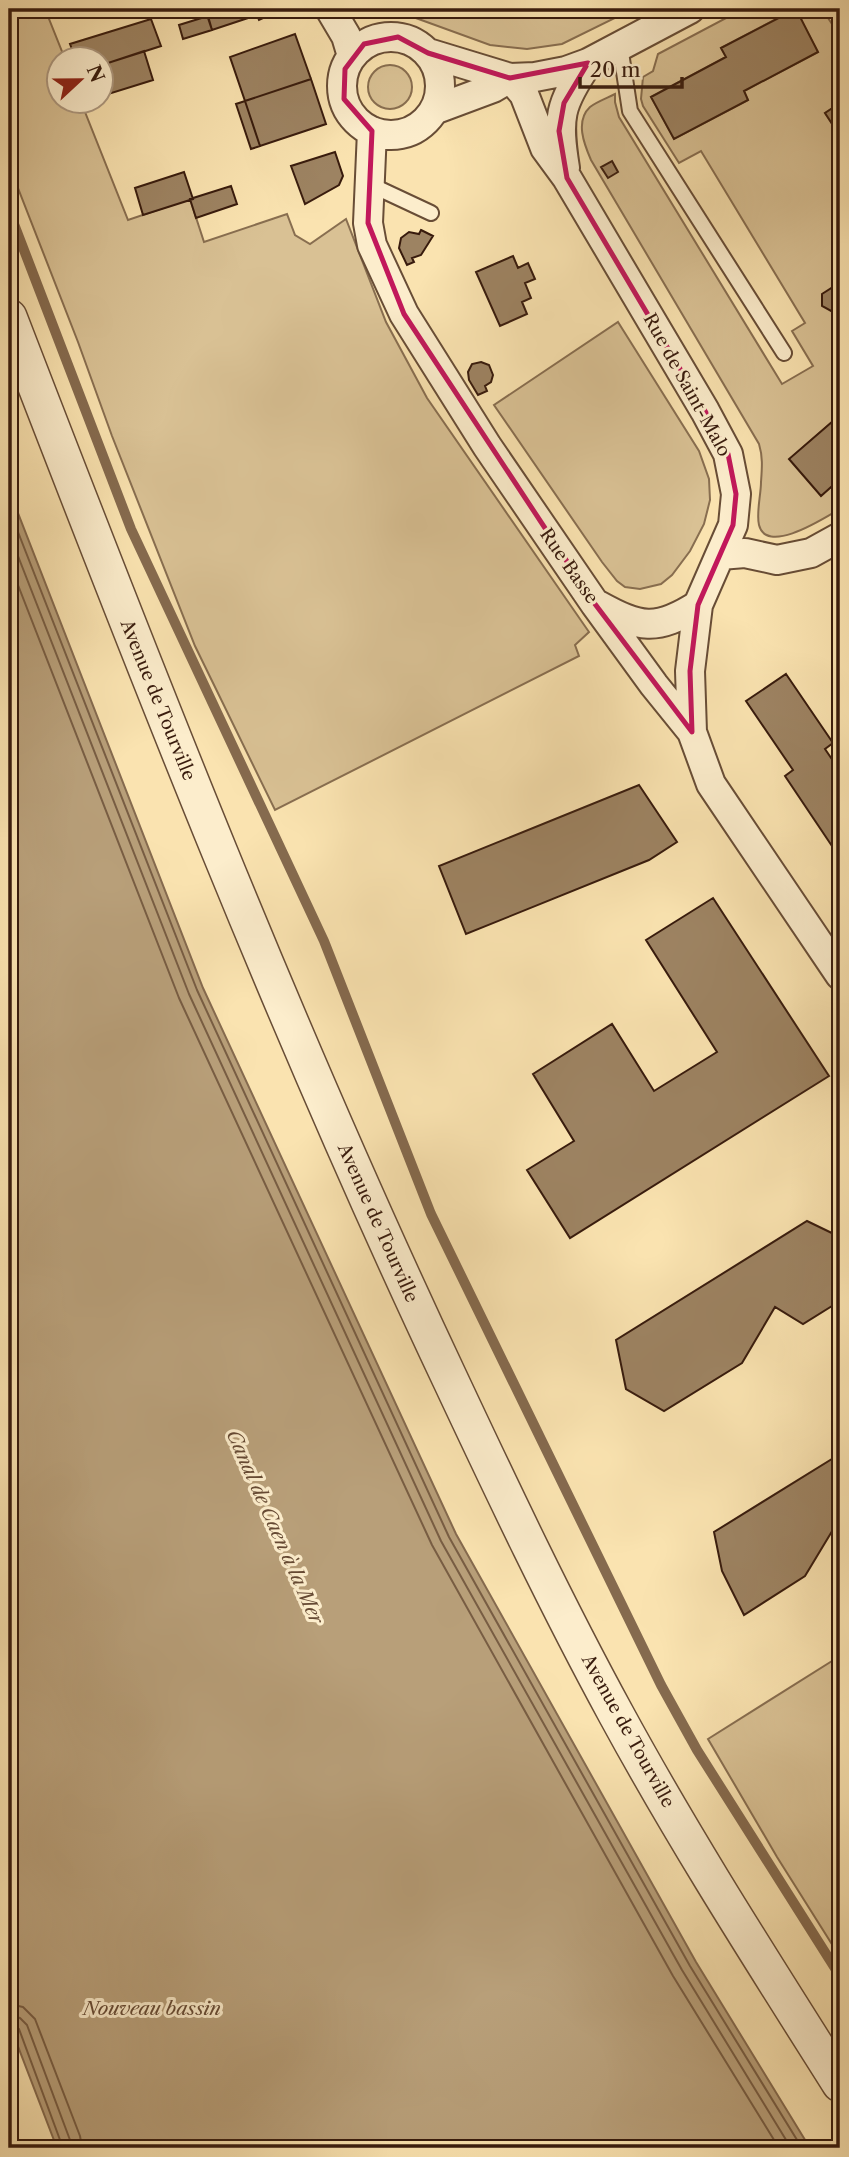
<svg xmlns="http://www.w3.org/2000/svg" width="849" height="2157" viewBox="0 0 849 2157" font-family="'Libre Caslon Text',serif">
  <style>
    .green { fill: #d9c194; stroke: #886e50; stroke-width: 2; fill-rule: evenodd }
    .water { fill: #b89f79; stroke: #856a4e; stroke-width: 2 }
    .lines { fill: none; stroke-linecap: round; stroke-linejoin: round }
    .shore { stroke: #785d43; stroke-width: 2 }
    .stream { stroke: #856a4e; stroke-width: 10 }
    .building { fill: #9d8362; stroke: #381b0d; stroke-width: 2 }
    .service-casing { stroke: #684d36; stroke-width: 18 }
    .minor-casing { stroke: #684d36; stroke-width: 32 }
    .tertiary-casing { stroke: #684d36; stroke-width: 38 }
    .service { stroke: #fcedcc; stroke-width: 14 }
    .minor { stroke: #fcedcc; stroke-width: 28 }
    .tertiary { stroke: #fcedcc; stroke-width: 35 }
    .marked { fill: none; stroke: #c2185b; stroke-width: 5; stroke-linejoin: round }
    .labels { text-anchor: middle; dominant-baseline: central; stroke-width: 6; stroke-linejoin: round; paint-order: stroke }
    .street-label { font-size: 18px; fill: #381b0d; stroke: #fcedcc }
    .water-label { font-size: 19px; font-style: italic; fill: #654933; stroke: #fcedcc }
  </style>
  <rect width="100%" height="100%" fill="#fae3b0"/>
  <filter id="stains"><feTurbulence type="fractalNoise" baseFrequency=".00286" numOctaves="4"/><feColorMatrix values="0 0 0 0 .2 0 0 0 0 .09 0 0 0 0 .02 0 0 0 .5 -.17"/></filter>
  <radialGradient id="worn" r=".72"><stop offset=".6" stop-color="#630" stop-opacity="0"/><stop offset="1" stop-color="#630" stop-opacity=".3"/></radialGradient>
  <!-- green -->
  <path class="green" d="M9,9h36l20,50 -5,1v42h21l47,118 62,-21 14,43 83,-28 8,21 15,9 36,-25 40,103 41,76 162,234 -14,13 4,11 -304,154 -80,-164 -83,-210 -34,-94 -69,-177z
    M391,9h202l4,8 15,-8h8l1,6 -59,29 -35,5 -37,-4z
    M743,9h79l18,27v67l-15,10 15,23v279l-50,44 31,36 19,-16v30c-14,8 -73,47 -81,16 -3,-12 2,-30 2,-43 1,-14 2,-25 -2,-38l-168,-284c-7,-16 -16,-39 -1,-53 6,-5 17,-9 25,-13v8l4,15 163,267 31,-18 -21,-35 13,-8 -104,-172 -22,12 -36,-57 -2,-7 2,-22 10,-6 5,-17zM795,9l23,43 -74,39 4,9 -74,39 -23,-42 75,-40 -5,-9z
    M368 87a22 22 0 1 1 44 0a22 22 0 1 1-44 0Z
    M618,322l81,129 10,28 1,21 -6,24 -14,27 -18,24 -11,9 -21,5 -15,-2 -8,-6 -15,-19 -108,-157z
    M840,1656v301l-63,-100 -69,-118z"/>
  <!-- water -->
  <path class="water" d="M9,490l194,498 253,546 240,428 114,186h-753l-48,-125z"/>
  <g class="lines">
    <!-- shore -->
    <path class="shore" d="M9,509l188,481 252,547 241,429 112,182
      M9,533l180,461 252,547 241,429 109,178
      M9,562l170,436 253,547 241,431 106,172
      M9,2004l14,3 12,12 45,117 2,12
      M9,2015l11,3 7,7 43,115 2,8
      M9,2024l5,1 5,4 44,119"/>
    <!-- stream -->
    <path class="stream" d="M9,211l122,318 193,412 107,273 230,471 36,65 143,226"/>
  </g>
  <!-- building -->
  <path class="building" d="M216,9h67l-24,11 -2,-5 -45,15 -6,-18z
    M796,9l22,43 -74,39 4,9 -74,39 -23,-42 75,-40 -5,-9z
    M208,16l4,14 -29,9 -4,-14z
    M151,19l10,27 -59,19v-5h-26l-6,-16z
    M295,34l16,45 -66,22 -15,-44z
    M144,51l9,29 -51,16v-31z
    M311,79l15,45 -66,22 -15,-45z
    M245,101l15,45 -9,3 -15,-45z
    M840,103v33l-15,-23z
    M335,152l8,24 -4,9 -34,19 -14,-38z
    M612,161l6,11 -10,6 -7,-11z
    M184,172l9,27 -50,16 -8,-27z
    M231,186l6,18 -41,14 -6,-19z
    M421,230l12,6 -12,19 -9,3 2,4 -7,3 -8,-17 2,-10 8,-6 10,2z
    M513,256l5,12 10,-5 7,16 -10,4 6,15 -9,4 5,12 -27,12 -24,-54z
    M833,287l7,5v15l-7,5 -11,-6v-12z
    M481,362l8,3 4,10 -2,7 -6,4 2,5 -9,4 -9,-15 -1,-8 4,-8z
    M840,415v64l-19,17 -32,-37z
    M786,674l47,69 -8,6 15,22v87l-55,-82 8,-6 -47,-69z
    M639,785l38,57 -28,18 -183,74 -27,-68z
    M713,898l116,178 -259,162 -43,-68 47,-29 -41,-67 79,-50 42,67 63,-39 -71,-112z
    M807,1221l33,16v64l-37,23 -28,-17 -33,56 -78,48 -38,-22 -10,-49z
    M840,1454v64l-35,58 -61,39 -22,-44 -8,-39z"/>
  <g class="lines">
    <defs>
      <path id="service" d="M620,46l10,65 154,242
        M369,184l62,29"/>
      <path id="minor" d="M330,9l16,27 6,20
        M342 86a49 49 0 1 1 98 0a49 49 0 1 1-98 0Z
        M428,53l82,25 25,-1 31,-6 22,-8 102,-54
        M510,78l14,16 21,54 22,30 138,233 23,43 8,40 -3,31 -35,80 -8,66 2,61
        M434,110l59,-22 17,-10
        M372,131l-4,92 4,22 32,69 83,132 108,158 59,81 38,47 19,52 129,191
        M565,168c-8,-50 -6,-63 23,-105
        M720,555l25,-2 32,7 34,-7 29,-16
        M598,605c42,23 58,27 100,0"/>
      <path id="tertiary" d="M9,317c138,358 277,715 441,1062 53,113 106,225 166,335 69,127 147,248 224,370"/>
    </defs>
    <!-- service casing -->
    <use href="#service" class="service-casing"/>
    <!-- minor casing -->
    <use href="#minor" class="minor-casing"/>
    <!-- tertiary casing -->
    <use href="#tertiary" class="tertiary-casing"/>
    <!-- service -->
    <use href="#service" class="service"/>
    <!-- minor -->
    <use href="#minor" class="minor"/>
    <!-- tertiary -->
    <use href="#tertiary" class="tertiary"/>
  </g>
  <!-- marked area -->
  <path class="marked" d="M398,37l30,16 82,25 78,-15 -24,40 -5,28 8,47 138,233 23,43 8,40 -3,31 -35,80 -8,66 2,61 -97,-128 -191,-290 -36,-91 4,-92 -28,-32 1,-30 19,-25z"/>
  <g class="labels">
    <!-- street labels -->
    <g class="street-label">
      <text transform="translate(687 385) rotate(61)">Rue de Saint-Malo</text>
      <text transform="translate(569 566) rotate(55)">Rue Basse</text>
      <text transform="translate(158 700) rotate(68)">Avenue de Tourville</text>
      <text transform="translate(378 1223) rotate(66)">Avenue de Tourville</text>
      <text transform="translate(628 1731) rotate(61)">Avenue de Tourville</text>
    </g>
    <!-- water labels -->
    <g class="water-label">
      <text transform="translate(275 1527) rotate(66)">Canal de Caen à la Mer</text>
      <text x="152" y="2008">Nouveau bassin</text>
    </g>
  </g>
  <!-- margin -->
  <rect width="849" height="2157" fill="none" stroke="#fae3b0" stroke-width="35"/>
  <rect x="10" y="10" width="828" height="2136" fill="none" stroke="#381b0d" stroke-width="3.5"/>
  <rect x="18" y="18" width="814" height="2122" fill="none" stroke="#381b0d" stroke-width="2"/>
  <!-- north arrow -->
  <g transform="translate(80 80) rotate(68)"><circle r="33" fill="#fcedcc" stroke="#ae9980" stroke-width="2"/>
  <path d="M0-5L12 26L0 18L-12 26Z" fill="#8f2418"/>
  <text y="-10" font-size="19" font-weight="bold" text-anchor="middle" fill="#381b0d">N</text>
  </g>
  <!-- scale -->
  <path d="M580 77v10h102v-10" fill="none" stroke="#381b0d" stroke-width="3.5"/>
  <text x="590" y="77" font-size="21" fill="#381b0d" stroke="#fcedcc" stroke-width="5" paint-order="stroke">20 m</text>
  <rect width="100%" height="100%" filter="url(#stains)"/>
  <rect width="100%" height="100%" fill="url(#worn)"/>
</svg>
